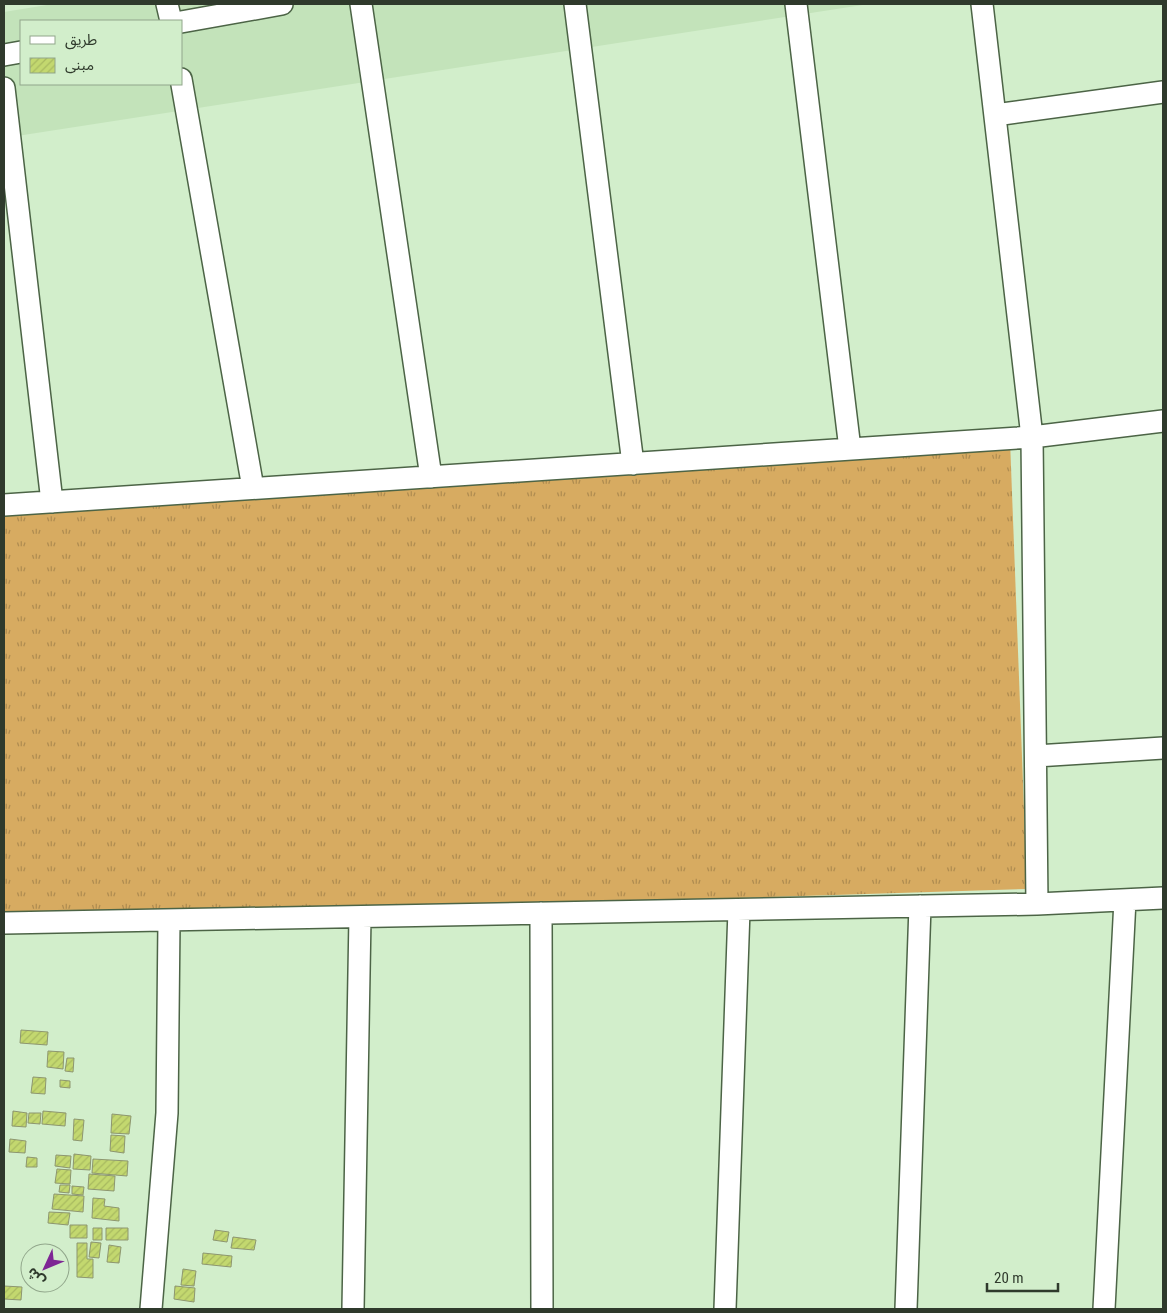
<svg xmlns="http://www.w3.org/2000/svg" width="1167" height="1313" viewBox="0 0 1167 1313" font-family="'Roboto Condensed','Noto Sans Arabic',sans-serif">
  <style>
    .built { fill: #c3e3ba; fill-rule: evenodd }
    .grass { fill: url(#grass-tufts) }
    .building { fill: url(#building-hatch); stroke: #8d9670 }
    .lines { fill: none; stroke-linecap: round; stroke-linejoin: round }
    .minor-casing { stroke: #4c6446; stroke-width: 24 }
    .minor { stroke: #fff; stroke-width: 21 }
  </style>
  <defs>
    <pattern id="grass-tufts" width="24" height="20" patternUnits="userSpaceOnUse" patternTransform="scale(1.25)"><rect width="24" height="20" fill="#d7ab61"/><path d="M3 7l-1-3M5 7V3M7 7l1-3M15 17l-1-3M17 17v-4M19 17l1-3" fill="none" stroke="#af8c50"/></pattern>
    <pattern id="building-hatch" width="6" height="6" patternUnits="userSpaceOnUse" patternTransform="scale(1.25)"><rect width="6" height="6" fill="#c3d86f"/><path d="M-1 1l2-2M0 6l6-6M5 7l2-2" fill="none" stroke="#a8ba60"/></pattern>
  </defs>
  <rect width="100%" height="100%" fill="#d2eecb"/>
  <!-- built -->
  <path class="built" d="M53,4h816l-865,134v-126zM21,21h160v63h-160z"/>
  <!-- grass -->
  <path class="grass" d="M1010,440l17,449 -1023,32v-407z"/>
  <!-- building -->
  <path class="building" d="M21,1030l27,2 -1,13 -27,-2z
    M48,1051l16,1 -1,17 -16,-2z
    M67,1058h7l-1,14 -8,-1z
    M33,1077l13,1 -1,16 -14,-1z
    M60,1080l10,1v7l-10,-1z
    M13,1111l14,2 -1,14 -14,-1z
    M43,1111l23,2 -1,13 -23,-2z
    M29,1113h12l-1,11 -12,-1z
    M112,1114l19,2 -2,18 -18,-1z
    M74,1119l10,1 -2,21 -9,-1z
    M111,1135l14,1 -1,17 -14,-2z
    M10,1139l16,2 -1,12 -16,-1z
    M74,1154l17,2 -1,14 -17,-1z
    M56,1155l15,1 -1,12 -15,-2z
    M27,1157l10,1v9h-11z
    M93,1159l35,2 -1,15 -35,-3z
    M57,1169l14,1 -1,14 -15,-1z
    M89,1174l26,2 -1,15 -26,-2z
    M60,1185h10l-1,8 -10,-1z
    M72,1186l12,1 -1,8 -11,-1z
    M54,1194l30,2 -1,16 -31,-3z
    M93,1198l12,1 -1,7 15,2v13l-27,-3z
    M49,1212l21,1 -2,12 -20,-2z
    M70,1225h17v13h-17z
    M93,1228h9v12h-9z
    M106,1228h22v12h-22z
    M215,1230l14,2 -2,10 -14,-2z
    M233,1237l23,3 -2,10 -23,-2z
    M91,1242l10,1 -2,15 -10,-1z
    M77,1243h10v16h6v19l-16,-1z
    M109,1245l12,2 -2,16 -12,-1z
    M203,1253l29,3 -1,11 -29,-3z
    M183,1269l13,2 -2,15 -13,-1z
    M4,1286l18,1 -1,13 -17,-1z
    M175,1286l20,2 -1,14 -20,-3z"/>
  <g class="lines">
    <defs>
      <path id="minor" d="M167,4l4,17
        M361,4l70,473
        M575,4l58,460
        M796,4l54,445
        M982,4l50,433 5,467
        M181,22l101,-18
        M4,55l17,-3
        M181,79l72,409
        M4,88l48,414
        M995,115l168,-23
        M4,505l1028,-68 131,-16
        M1036,756l127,-8
        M541,913l1,396
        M4,923l1033,-19 126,-6
        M151,1309l16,-196 2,-192
        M353,1309l7,-392
        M725,1309l14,-399
        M906,1309l14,-403
        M1104,1309l21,-409"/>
    </defs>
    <!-- minor casing -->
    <use href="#minor" class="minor-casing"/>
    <!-- minor -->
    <use href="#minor" class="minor"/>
  </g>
  <!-- border -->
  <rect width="1167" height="1313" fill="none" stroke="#2f3a2c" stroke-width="10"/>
  <!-- legend -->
  <rect x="20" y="20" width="162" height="65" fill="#d2eecb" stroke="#91a68b"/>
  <rect x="30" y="36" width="25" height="8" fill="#ffffff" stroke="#91a68b"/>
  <text x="65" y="45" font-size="15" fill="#2f3a2c">طريق</text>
  <rect x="30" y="58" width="25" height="15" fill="url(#building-hatch)" stroke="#91a68b"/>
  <text x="65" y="70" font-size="15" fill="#2f3a2c">مبنى</text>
  <!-- north arrow -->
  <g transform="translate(45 1268) rotate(226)"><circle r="24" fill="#d2eecb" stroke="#91a68b"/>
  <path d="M0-4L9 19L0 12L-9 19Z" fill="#7e2694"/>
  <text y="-8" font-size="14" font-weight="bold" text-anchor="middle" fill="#2f3a2c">ش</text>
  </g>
  <!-- scale -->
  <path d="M987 1283v8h71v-8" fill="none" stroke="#2f3a2c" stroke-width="2.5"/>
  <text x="994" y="1283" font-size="15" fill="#2f3a2c" stroke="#d2eecb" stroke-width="4" paint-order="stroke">20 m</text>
</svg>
